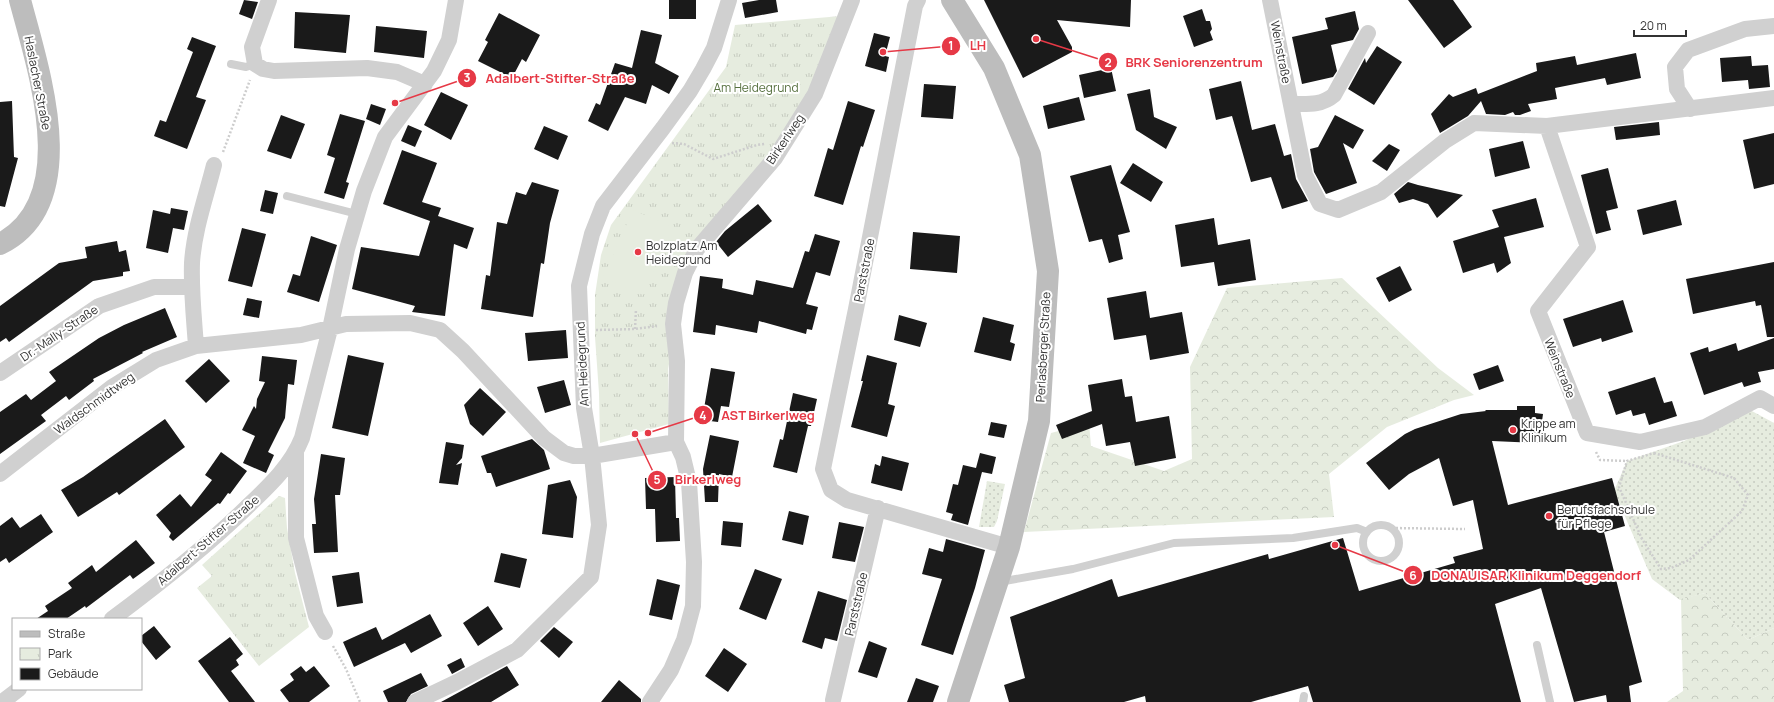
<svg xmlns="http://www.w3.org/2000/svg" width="1774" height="702" viewBox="0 0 1774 702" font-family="Manrope,sans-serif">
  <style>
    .grass { fill: url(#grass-dots) }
    .forest { fill: url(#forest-crowns) }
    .park { fill: url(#park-tufts) }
    .pitch { fill: #e6ecdf }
    .building { fill: #1a1a1a }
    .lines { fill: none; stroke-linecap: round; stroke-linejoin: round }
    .path { stroke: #cdcdcd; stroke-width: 2.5; stroke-dasharray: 2 2; stroke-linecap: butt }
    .lane { stroke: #d0d0d0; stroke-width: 8 }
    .street { stroke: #d0d0d0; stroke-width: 16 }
    .secondary { stroke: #bdbdbd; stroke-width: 22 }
    .poi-dot { fill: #e63946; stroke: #fff; stroke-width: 1.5 }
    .labels { text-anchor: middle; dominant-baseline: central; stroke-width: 4; stroke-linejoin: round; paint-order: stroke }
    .street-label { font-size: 12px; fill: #333; stroke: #fff }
    .park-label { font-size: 12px; fill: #56703f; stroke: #fff }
    .poi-label { font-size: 12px; fill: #333; stroke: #fff; text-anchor: start }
    .leader { fill: none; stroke: #e63946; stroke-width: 1.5 }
    .callout-dot { fill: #e63946; stroke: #fff; stroke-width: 1.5 }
    .mark-label { font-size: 12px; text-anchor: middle; font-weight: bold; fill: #fff }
    .callout-label { font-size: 13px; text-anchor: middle; font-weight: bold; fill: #e63946; stroke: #fff; stroke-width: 4; stroke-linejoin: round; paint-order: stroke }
  </style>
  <defs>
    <pattern id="grass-dots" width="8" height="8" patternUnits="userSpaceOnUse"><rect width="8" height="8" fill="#e6ecdf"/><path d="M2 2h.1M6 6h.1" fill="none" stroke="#c6cbc0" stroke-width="1.8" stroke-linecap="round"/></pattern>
    <pattern id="forest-crowns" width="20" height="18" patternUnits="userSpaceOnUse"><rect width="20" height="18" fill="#e6ecdf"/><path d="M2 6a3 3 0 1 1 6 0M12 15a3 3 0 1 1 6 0" fill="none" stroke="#c6cbc0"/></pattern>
    <pattern id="park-tufts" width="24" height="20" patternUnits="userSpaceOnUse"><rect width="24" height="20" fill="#e6ecdf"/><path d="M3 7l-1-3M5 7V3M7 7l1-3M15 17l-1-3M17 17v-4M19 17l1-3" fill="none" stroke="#c6cbc0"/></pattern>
  </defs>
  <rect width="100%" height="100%" fill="#fff"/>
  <!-- grass -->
  <path class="grass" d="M1750,410l24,13v205l-26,12 -43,-47 -25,7 -28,-21 -38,-88 13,-30 57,-20z
    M987,481l18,3 -8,37 -3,6h-15z"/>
  <!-- forest -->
  <path class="forest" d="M1342,278l96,90 36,27 -20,5 -67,27 -58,47 5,43 -310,15 27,-99 38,-10 2,23 73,25 28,-12 -2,-92 37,-79z
    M1705,593l43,47 26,-12v74h-107l16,-11 -2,-92z"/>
  <!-- park -->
  <path class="park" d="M841,16l-28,70 -39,62 -49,59 -43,90 -14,72 1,55 -69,19 -1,-50 -4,-56v-42l6,-40 10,-30 115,-158 9,-42z
    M279,496l6,2 2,30 8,45 14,54 -50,39 -62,-78 15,-12 -10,-11z"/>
  <!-- pitch -->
  <path class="pitch" d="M633,210l40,17 -30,68 -40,-18z"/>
  <!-- building -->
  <path class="building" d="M244,0l14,2 -6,17 -13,-5z
    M669,0h27v19h-27z
    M759,0h17l2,12 -33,6 -3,-15z
    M984,0h147l-1,27 -73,-7 15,27v5l-49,26z
    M1408,0h45l19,27 -28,21z
    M1202,9l4,12h4l2,8 -2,3 3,8 -19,7 -11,-31z
    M1355,11l4,18 -6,11 -22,5 6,26 -4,6 -31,7 -10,-47 36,-8 -3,-11z
    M295,12l55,3 -4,38 -52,-5z
    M499,13l41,22 -14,27 -4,-3 -10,19 -34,-17 10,-19 -3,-2z
    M376,26l51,5 -3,27 -50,-6z
    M641,30l21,5 -7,28 24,13 -10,18 -17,-9 -6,19 -21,-7 -17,34 -20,-10 8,-18 4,2 15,-42 17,5z
    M874,33l16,4 -5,19 4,1 -3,15 -21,-6z
    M192,37l24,9 -20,51 10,3 -19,49 -33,-13 6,-16 6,2 20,-52 7,-18 -6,-3z
    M1377,46l25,16 -28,43 -26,-16 17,-31 1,5z
    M1636,53l5,25 -34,7 -2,-7 -50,10 2,11 -29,5 3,7 -11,4h-5l-2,-3 -8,3 -19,-1 -5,-13 -13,15 -28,17 -9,-19 18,-20 4,3 23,-9 2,6 59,-23 -1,-8 39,-7 2,9z
    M1751,56l1,10 16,-1 2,22 -21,2 -1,-9 -26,2 -2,-24z
    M1111,68l5,23 -32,7 -5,-23z
    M1241,81l11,49 23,-6 9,32 7,-2 5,25 12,22 -26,8 -11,-32 -20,5 -19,-66 -16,4 -7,-31z
    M924,84l32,2 -3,33 -32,-2z
    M1150,89l4,28 23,10 -11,22 -30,-19 -9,-36z
    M441,92l27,13 -17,35 -27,-15z
    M1079,97l6,23 -37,9 -5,-23z
    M12,101l2,56 4,1 -13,49 -5,-1v-104z
    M848,101l27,9 -12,37 -2,-1 -18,59 -29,-9 14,-48 5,2z
    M371,104l15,5 -6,16 -14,-6z
    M340,114l25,7 -19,61 3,1 -5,16 -20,-6 11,-35 -8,-3z
    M281,115l24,9 -14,35 -24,-8z
    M1335,115l29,15 -11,19 -10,-6 14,40 -31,11 -12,-22 -4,-23 8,-2z
    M1659,122l1,13 -44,5 -2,-13z
    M408,125l14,6 -7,16 -14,-6z
    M544,126l24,10 -10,24 -24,-11z
    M1774,133v51l-20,5 -11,-49z
    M1523,141l7,27 -35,9 -6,-28z
    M1389,144l11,6 -13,21 -15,-10z
    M402,150l35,13 -15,39 19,6 -3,8 36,12 -7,21 -13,-5 -9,72 -33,-4 3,-6 -63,-17 9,-42 58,9 11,-35 -47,-17z
    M1133,163l30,19 -12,20 -31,-19z
    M1111,165l19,67 -12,3 5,24 -14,4 -7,-24 -13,3 -19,-66z
    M1608,168l10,40 -12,3 5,19 -15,4 -15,-59z
    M532,182l27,8 -9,33 -6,41 -3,-1 -8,54 -52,-8 5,-34 4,1 7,-54 10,2 9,-32 10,3z
    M1408,182l10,3 45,10 -26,23 -9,-14 -15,-5 -14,4 -5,-9z
    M265,190l13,3 -5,21 -13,-3z
    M1536,198l8,29 -40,10 7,26 -14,10 -3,-10 -31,10 -10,-32 46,-14 -7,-17z
    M1676,200l6,25 -39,10 -6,-25z
    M758,204l14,17 -44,36 -12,-15 9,-11z
    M171,208l17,3 -4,19 -11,-2 -5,25 -22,-5 7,-38 17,4z
    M1214,218l4,27 32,-6 6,41 -38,6 -4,-24 -33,5 -6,-42z
    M242,228l24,6 -14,53 -24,-6z
    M913,232l47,4 -3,37 -47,-4z
    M815,234l25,7 -10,35 -14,-4 -10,32 12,3 -6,23 -5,-1 -1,5 -47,-13 -2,12 -41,-8 -1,10 -22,-3 7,-56 23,3 -1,9 31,7 3,-15 37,8 12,-37 4,1z
    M311,236l26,9 -18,57 -32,-10 6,-18 7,2z
    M117,241l2,11 7,-2 4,21 -7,1v4l-30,5 -84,61 -3,-4 -6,4v-36l59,-43 28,-5 -2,-11z
    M1774,262v75h-7l-6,-32 -5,1 -1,-5 -62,13 -7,-35z
    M1400,266l12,24 -23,12 -13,-24z
    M1146,291l4,27 32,-6 7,41 -39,7 -4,-25 -32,5 -7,-42z
    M247,298l15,3 -3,17 -16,-3z
    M1623,300l10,32 -31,10 -1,-4 -28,9 -10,-28z
    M165,308l12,29 -35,15 1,1 -50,26 1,2 -25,19 -3,-4 -25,19 5,6 -46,33v-42l26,-18 5,6 25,-19 -7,-9 50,-34 25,-13z
    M899,315l28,8 -7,24 -26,-7z
    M983,317l31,8 -4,17 5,2 -4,17 -37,-9z
    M566,330l2,28 -40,3 -3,-28z
    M1774,338v31l-16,3 3,10 -17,5 -2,-5 -38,13 -14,-42 18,-6 1,5 27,-9 2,8z
    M348,355l36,8 -16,73 -36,-8z
    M867,355l30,8 -9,41 7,2 -8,31 -36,-10 12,-46h-2z
    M262,356l35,4 -3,25 -6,-1 -3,34 -17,34 6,3 -8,18 -23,-10 12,-27 -13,-6 12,-24 2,3 1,-10 8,-17 -6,-1z
    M209,359l21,22 -24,22 -21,-22z
    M1498,365l6,16 -25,9 -6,-16z
    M711,368l24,4 -6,35 -8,-1 -3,16 -16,-2z
    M1655,377l9,26 8,-2 5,15 -28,9 -4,-12 -12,3 -2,-6 -15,5 -8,-23z
    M1122,379l3,18 7,-1 4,26 33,-6 7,42 -41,8 -5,-24 -24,4 -4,-22 -40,15 -6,-14 36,-14 -4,-26z
    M564,380l7,25 -26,8 -8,-26z
    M480,388l26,24 -23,24 -13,-12 -6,-19z
    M793,393l24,6 -6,27h-3l-11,47 -24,-6 7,-28 3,1z
    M1517,406h18v7l8,1 -4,29 -47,-2 16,64 104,-27 13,48 -21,6 38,150 -13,4 2,16h-24l-1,-7 -32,7 -33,-114 -46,16 26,98h-208l-5,-16 -57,16h-105l-1,-6 -21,6h-115l-5,-17 21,-7 -15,-61 102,-38 6,18 150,-43 1,5 74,-21 16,53 96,-28 -2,-6 30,-8 -10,-49 -20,6 -14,-48 -30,16 -20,16 -23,-27 39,-29 10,-5 46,-15 25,-3 -1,-1h32z
    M165,419l20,28 -66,48 -2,-3 -39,25 -17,-27 22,-13z
    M991,422l16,3 -3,13 -16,-3z
    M710,435l29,6 -7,36 -13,-3 -1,28h-13l-2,-33z
    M532,439l12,11 6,19 -54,18 -5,-14h-4l-6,-17z
    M446,442l18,3 -2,13 -6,7 6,-2 -4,22 -19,-2z
    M221,452l26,19 -17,23 -2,-1 -8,11 -2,-1 -45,38 -4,-4 2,-4 -15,-18 24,-21 11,13 21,-27 -7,-5z
    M980,453l16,4 -4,17 -10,-2 -14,53 -17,-5 2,-6 -7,-2 7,-28 5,1 5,-20 13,3z
    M321,454l24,4 -5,37h-5l3,57 -24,1 -2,-29h4l-2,-25z
    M882,456l27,7 -7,28 -31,-8 4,-19 5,2z
    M675,477l1,41h3l1,23 -24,1 -1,-33h-9l-1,-31z
    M570,480l7,17 -4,41 -31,-4 6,-49z
    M789,511l20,5 -6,29 -21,-5z
    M41,514l12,18 -44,31 -3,-5 -6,4v-36l12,-9 8,11z
    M723,521l20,2 -2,24 -20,-2z
    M839,522l25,5 -9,35 -23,-4z
    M946,539l39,11 -10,38 -22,67 -32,-10 21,-66 -20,-5 7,-26 14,4z
    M136,540l19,23 -22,16 -3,-4 -44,33 -1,-2 -19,13h-30l12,-8 -3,-5 27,-18 -4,-5 24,-18 4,7z
    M501,553l26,6 -7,29 -26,-6z
    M755,569l27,10 -16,41 -27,-11z
    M359,572l4,31 -26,4 -5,-31z
    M657,579l23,6 -8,35 -23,-5z
    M818,591l29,9 -10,41 -12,-3 -3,11 -20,-7z
    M488,606l15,23 -25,17 -15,-23z
    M430,614l12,22 -31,17 -6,-10 -51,24 -11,-25 33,-15 6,13z
    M154,626l17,21 -15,13 -15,-19v-5z
    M554,627l19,15 -14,16 -19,-17z
    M230,637l13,17 -7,6 3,5 -8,6 24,31h-26l-31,-41z
    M869,641l18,7 -10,30 -19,-6z
    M724,648l23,16 -19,28 -23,-16z
    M461,658l4,9 -13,7 -5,-9z
    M301,666l5,6 8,-6 16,20 -21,16h-20l-9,-12 14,-10 -4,-6z
    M507,666l12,19 -28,17h-50z
    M421,673l7,13 -17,8 -5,8h-18l-5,-11z
    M916,678l23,8 -6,16h-26z
    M619,680l22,19v3h-40z"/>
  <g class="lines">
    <!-- path -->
    <path class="path" d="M672,143l12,1 29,15 44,-14 8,-1
      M223,152l27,-72
      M635,329l1,-20
      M596,330l39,-1 22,-3
      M1596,452l4,8 27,1
      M1654,453l80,25 14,17 -6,16 -53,49 -18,8 -10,1 -19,-30 -23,-52 8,-26z
      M1392,528l73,1
      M333,646l13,23 14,33"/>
    <!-- lane -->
    <path class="lane" d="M231,64l15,3 9,-3
      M287,196l70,18
      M1363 543a18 18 0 1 1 36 0a18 18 0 1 1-36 0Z
      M999,582l74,-13 101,-26 119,-5 64,-10 10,4
      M1537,645l13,57
      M1303,702l1,-6"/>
    <!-- street -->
    <path class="street" d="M269,0l-17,47 3,17 8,5 11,2 93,-3 30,4 28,12
      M918,0l-3,6 -59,303 -33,160 8,21 16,10 162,47
      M1270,0l35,175 15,29 18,6 43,-18 64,-51 29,-18 73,3 41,121 -50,64 49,122 53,9 65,-15 55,-29 14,8
      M1291,104c16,0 30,2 43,-9l34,-62
      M1690,109l-13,-20 -2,-22 13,-17 57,-21 29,-3
      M1547,126l227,-28
      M196,346c-2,-28 -5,-55 -4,-83 2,-33 14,-66 22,-98
      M0,373l99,-67 55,-19h38
      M296,453v85l20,78 9,16
      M0,474l112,-87 44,-27 40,-14 105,-11 45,-11 64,-1 30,7 23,21 81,87 20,15 10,3h18l-8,-48 -5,-122 13,-52 11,-28 60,-78 27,-37 13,-22 11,-21 15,-48
      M112,619c47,-35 92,-70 134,-111 22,-21 45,-42 56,-70l28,-109 17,-80 17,-58 21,-54 49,-66 15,-31 7,-40
      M833,700l45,-192
      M2,702l17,-13
      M415,702l42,-20 60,-32 74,-73 8,-52 -7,-69 84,-14
      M650,702l21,-32 13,-30 9,-34 1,-44 -5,-80 -6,-25 -7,-15 1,-81 -4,-37 3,-21 9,-30 12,-24 78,-91 40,-64 37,-94"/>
    <!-- secondary -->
    <path class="secondary" d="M952,0l42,68 36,87 18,116 -9,150 -30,126 -51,155
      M0,244c84,-42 38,-175 20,-244"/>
  </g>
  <!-- markers -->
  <g class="poi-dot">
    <circle cx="638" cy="252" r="4"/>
    <circle cx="1513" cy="430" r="4"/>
    <circle cx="1549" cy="516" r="4"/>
  </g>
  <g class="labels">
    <!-- street labels -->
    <g class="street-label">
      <text transform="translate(1281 52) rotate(79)">Weinstraße</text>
      <text transform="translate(38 83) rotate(79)">Haslacher Straße</text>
      <text transform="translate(785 139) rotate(-56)">Birkerlweg</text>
      <text transform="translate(864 270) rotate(-79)">Parststraße</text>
      <text transform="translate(59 333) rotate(-34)">Dr.-Mally-Straße</text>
      <text transform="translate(1043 347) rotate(-87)">Perlasberger Straße</text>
      <text transform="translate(582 364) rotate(-93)">Am Heidegrund</text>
      <text transform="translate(1560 368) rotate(68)">Weinstraße</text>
      <text transform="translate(94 403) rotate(-36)">Waldschmidtweg</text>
      <text transform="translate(208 540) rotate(-41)">Adalbert-Stifter-Straße</text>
      <text transform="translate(856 604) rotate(-77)">Parststraße</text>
    </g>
    <!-- park labels -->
    <g class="park-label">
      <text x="756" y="87">Am Heidegrund</text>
    </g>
    <!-- poi labels -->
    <g class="poi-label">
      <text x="646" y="245">Bolzplatz Am<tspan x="646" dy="14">Heidegrund</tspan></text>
      <text x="1521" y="423">Krippe am<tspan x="1521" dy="14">Klinikum</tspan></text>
      <text x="1557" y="509">Berufsfachschule<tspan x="1557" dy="14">für Pflege</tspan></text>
    </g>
  </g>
  <!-- callouts -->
  <path class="leader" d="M883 52L951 46M1036 39L1108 62M395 103L467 78M648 433L703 415M635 434L657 480M1335 545L1413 575"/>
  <g class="callout-dot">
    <circle cx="883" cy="52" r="4"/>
    <circle cx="1036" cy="39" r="4"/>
    <circle cx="395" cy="103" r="4"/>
    <circle cx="648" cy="433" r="4"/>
    <circle cx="635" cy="434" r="4"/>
    <circle cx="1335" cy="545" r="4"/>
    <circle cx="951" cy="46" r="10"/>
    <circle cx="1108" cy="62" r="10"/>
    <circle cx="467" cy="78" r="10"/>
    <circle cx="703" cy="415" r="10"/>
    <circle cx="657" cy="480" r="10"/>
    <circle cx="1413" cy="575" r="10"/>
  </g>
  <g class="mark-label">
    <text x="951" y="50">1</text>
    <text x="1108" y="67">2</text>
    <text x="467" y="82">3</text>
    <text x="703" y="420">4</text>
    <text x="657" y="484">5</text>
    <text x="1413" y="580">6</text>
  </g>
  <g class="callout-label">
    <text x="978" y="50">LH</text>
    <text x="1194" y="67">BRK Seniorenzentrum</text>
    <text x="560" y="83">Adalbert-Stifter-Straße</text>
    <text x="768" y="420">AST Birkerlweg</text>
    <text x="708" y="484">Birkerlweg</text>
    <text x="1536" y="580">DONAUISAR Klinikum Deggendorf</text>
  </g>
  <!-- legend -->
  <rect x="12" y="618" width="130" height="72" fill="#ffffff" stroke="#adadad"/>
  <rect x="20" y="631" width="20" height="6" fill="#bdbdbd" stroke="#adadad"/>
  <text x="48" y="638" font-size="12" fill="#333333">Straße</text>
  <rect x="20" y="648" width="20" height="12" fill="url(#park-tufts)" stroke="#adadad"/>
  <text x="48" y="658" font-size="12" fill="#333333">Park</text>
  <rect x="20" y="668" width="20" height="12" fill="#1a1a1a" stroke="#adadad"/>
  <text x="48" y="678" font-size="12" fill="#333333">Gebäude</text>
  <!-- scale -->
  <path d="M1634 30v6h52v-6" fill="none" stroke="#333333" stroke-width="2"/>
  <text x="1640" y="30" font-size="12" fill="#333333" stroke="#ffffff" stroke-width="3" paint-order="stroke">20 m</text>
</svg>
